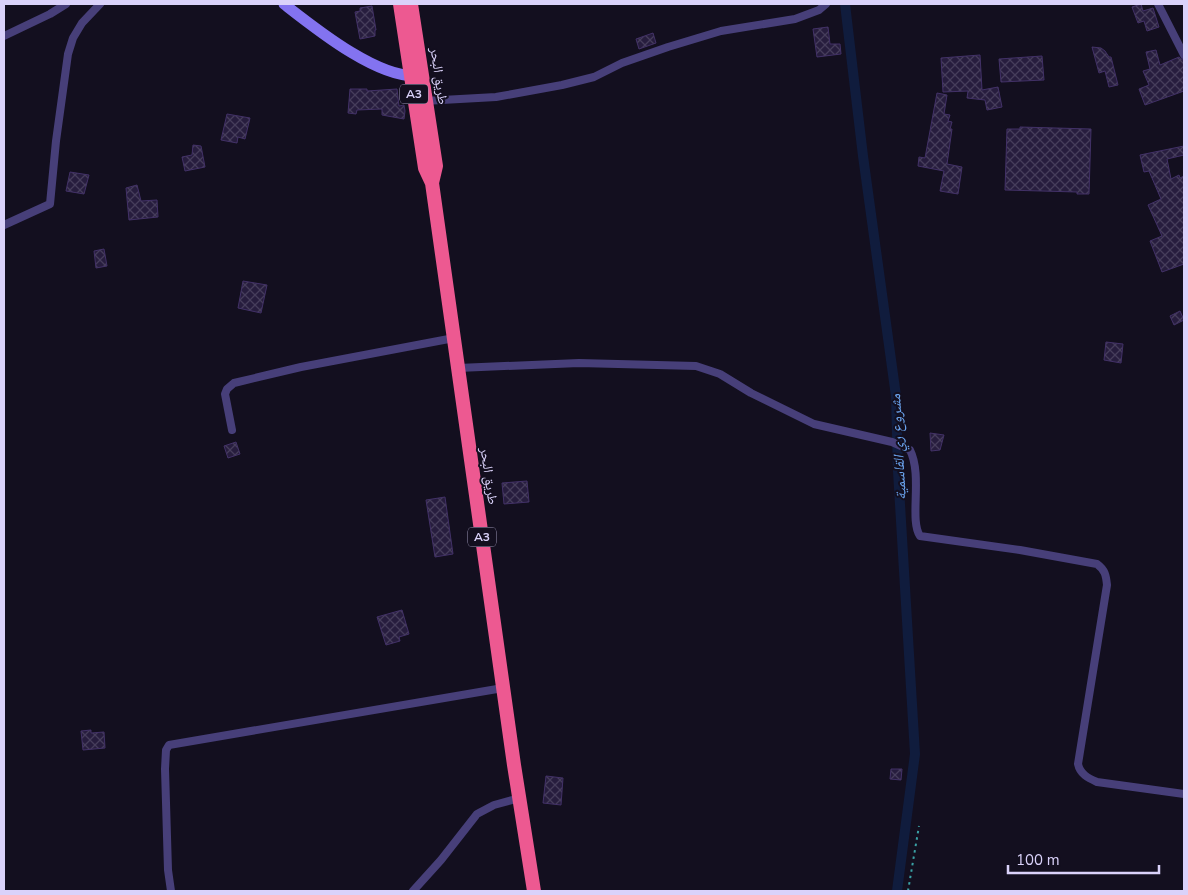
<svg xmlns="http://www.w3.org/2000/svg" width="1188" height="895" viewBox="0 0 1188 895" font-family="'Nunito Sans','Noto Naskh Arabic',sans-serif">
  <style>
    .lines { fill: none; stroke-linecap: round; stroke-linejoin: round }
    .canal { stroke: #101c3d; stroke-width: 10 }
    .building { fill: url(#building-cross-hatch); stroke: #423167 }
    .path { stroke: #3aa1a5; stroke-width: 2; stroke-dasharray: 2.5 4; stroke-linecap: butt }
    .street { stroke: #473f79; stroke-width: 8 }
    .secondary { stroke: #8373f0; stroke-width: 11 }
    .highway { stroke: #ed5991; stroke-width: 14 }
    .labels { text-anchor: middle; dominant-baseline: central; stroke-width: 4; stroke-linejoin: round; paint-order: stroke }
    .shield { fill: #130f1f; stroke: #9e98b8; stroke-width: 1 }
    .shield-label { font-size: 12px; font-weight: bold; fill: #dad2fa }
    .street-label { font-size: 14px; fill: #dad2fa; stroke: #130f1f }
    .water-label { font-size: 15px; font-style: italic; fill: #6ba4ef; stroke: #130f1f }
  </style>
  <defs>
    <pattern id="building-cross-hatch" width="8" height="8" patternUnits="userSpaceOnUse" patternTransform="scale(1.25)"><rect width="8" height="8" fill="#271d3e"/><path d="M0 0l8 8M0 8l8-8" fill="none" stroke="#463d5b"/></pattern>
  </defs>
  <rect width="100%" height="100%" fill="#130f1f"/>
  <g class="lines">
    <!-- canal -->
    <path class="canal" d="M845,4l18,152 33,240 2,75 17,283 -18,137"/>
  </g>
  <!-- building -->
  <path class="building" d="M1141,4l2,7 10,-3 6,19 -12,4 -3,-10 -6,2 -6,-16z
    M372,6l4,24h-1v6l-15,3 -5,-27 5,-1v-3z
    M828,27l2,17h10l1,10 -24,3 -4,-28z
    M653,33l3,10 -17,6 -3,-10z
    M1092,47l9,1 4,3 4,6h2l7,28 -9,2 -4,-16 -6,2z
    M1156,50l4,15 19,-8 5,4v30l-39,14 -6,-16 10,-4 -6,-14 7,-2 -4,-17z
    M980,55l2,35 16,-3 4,20 -15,3 -2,-10 -18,-2 1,-7 -25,1 -2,-34z
    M1042,56l2,24 -43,2 -2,-23z
    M350,89h17v2l30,-2 2,17 5,-1 1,6 -1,8 -22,-4v-6l-25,1 -1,4 -8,-1z
    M937,93l10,2 -3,19 6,1 -2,6 4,1 -2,7h2l-5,35 15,3 -4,27 -18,-3 4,-20 -26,-5 1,-9 6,1z
    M227,114l23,4 -5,21 -7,-2 -1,6 -16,-3z
    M1020,127l71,2 -2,65h-12v-2l-72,-2 2,-61h13z
    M193,145l8,1 4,21 -20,4 -3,-14 10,-2z
    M1184,146v9l-17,4 4,20 8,-4 1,3 4,-2v88l-22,8 -12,-31 12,-5 -14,-31 13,-6 -12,-28 -5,1 -4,-17z
    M70,172l19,3 -5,19 -18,-3z
    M137,185l4,16 16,-1 1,17 -29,3 -3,-32z
    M104,249l3,17 -11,2 -2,-17z
    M243,281l24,4 -6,28 -23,-5z
    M1180,311l4,9 -10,5 -4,-9z
    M1106,342l17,2 -2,19 -17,-3z
    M930,433l14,2 -4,15 -9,1z
    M236,442l4,12 -12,4 -4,-12z
    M527,481l2,21 -25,2 -2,-21z
    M445,497l8,57 -18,3 -9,-57z
    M402,610l7,24 -10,3 1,4 -14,4 -9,-28z
    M91,730v3l13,-1 1,16 -22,2 -2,-19z
    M891,769h11l-1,11 -11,-1z
    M546,776l17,2 -2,27 -18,-2z"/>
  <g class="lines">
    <!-- path -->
    <path class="path" d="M908,891l11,-65"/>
    <!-- street -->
    <path class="street" d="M1158,4l26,51
      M4,36l46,-22 16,-10
      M424,101l72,-4 66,-12 32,-8 28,-14 46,-16 53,-16 74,-12 24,-9 7,-6
      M4,225l46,-21 6,-63 12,-87 5,-16 9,-15 18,-19
      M458,368l121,-5 117,3 24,8 31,19 63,31 78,18 18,8c13,26 -1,70 10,86l100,14 77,14c8,6 9,11 10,21l-29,179c2,10 10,14 19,18l87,12
      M232,430l-7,-36 2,-5 7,-6 67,-16 153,-29
      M171,891l-3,-21 -3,-101 1,-19 3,-5 334,-57
      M413,891l28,-31 36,-46 17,-9 26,-7"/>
    <!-- secondary -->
    <path class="secondary" d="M284,4c32,25 94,75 135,72"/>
    <!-- highway -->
    <path class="highway" d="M400,4l25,164 7,15 82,582 20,126
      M411,4l25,162 -4,17"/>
  </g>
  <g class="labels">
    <!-- shield labels -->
    <g class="shield">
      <rect x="400" y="84.5" width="28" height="19" rx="4"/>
      <rect x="468" y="527.5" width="28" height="19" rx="4"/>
    </g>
    <g class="shield-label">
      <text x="414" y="94">A3</text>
      <text x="482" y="537">A3</text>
    </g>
    <!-- street labels -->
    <g class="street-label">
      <text transform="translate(439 76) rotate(82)">طريق البحر</text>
      <text transform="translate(489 476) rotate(82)">طريق البحر</text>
    </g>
    <!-- water labels -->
    <g class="water-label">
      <text transform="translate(898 447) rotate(-93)">مشروع ري القاسمية</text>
    </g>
  </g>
  <!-- border -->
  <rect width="1188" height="895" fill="none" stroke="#dad2fa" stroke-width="10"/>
  <!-- scale -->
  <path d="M1008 865v8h151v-8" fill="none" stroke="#dad2fa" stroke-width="2.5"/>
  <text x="1016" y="865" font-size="15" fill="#dad2fa" stroke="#130f1f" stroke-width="4" paint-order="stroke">100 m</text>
</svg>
